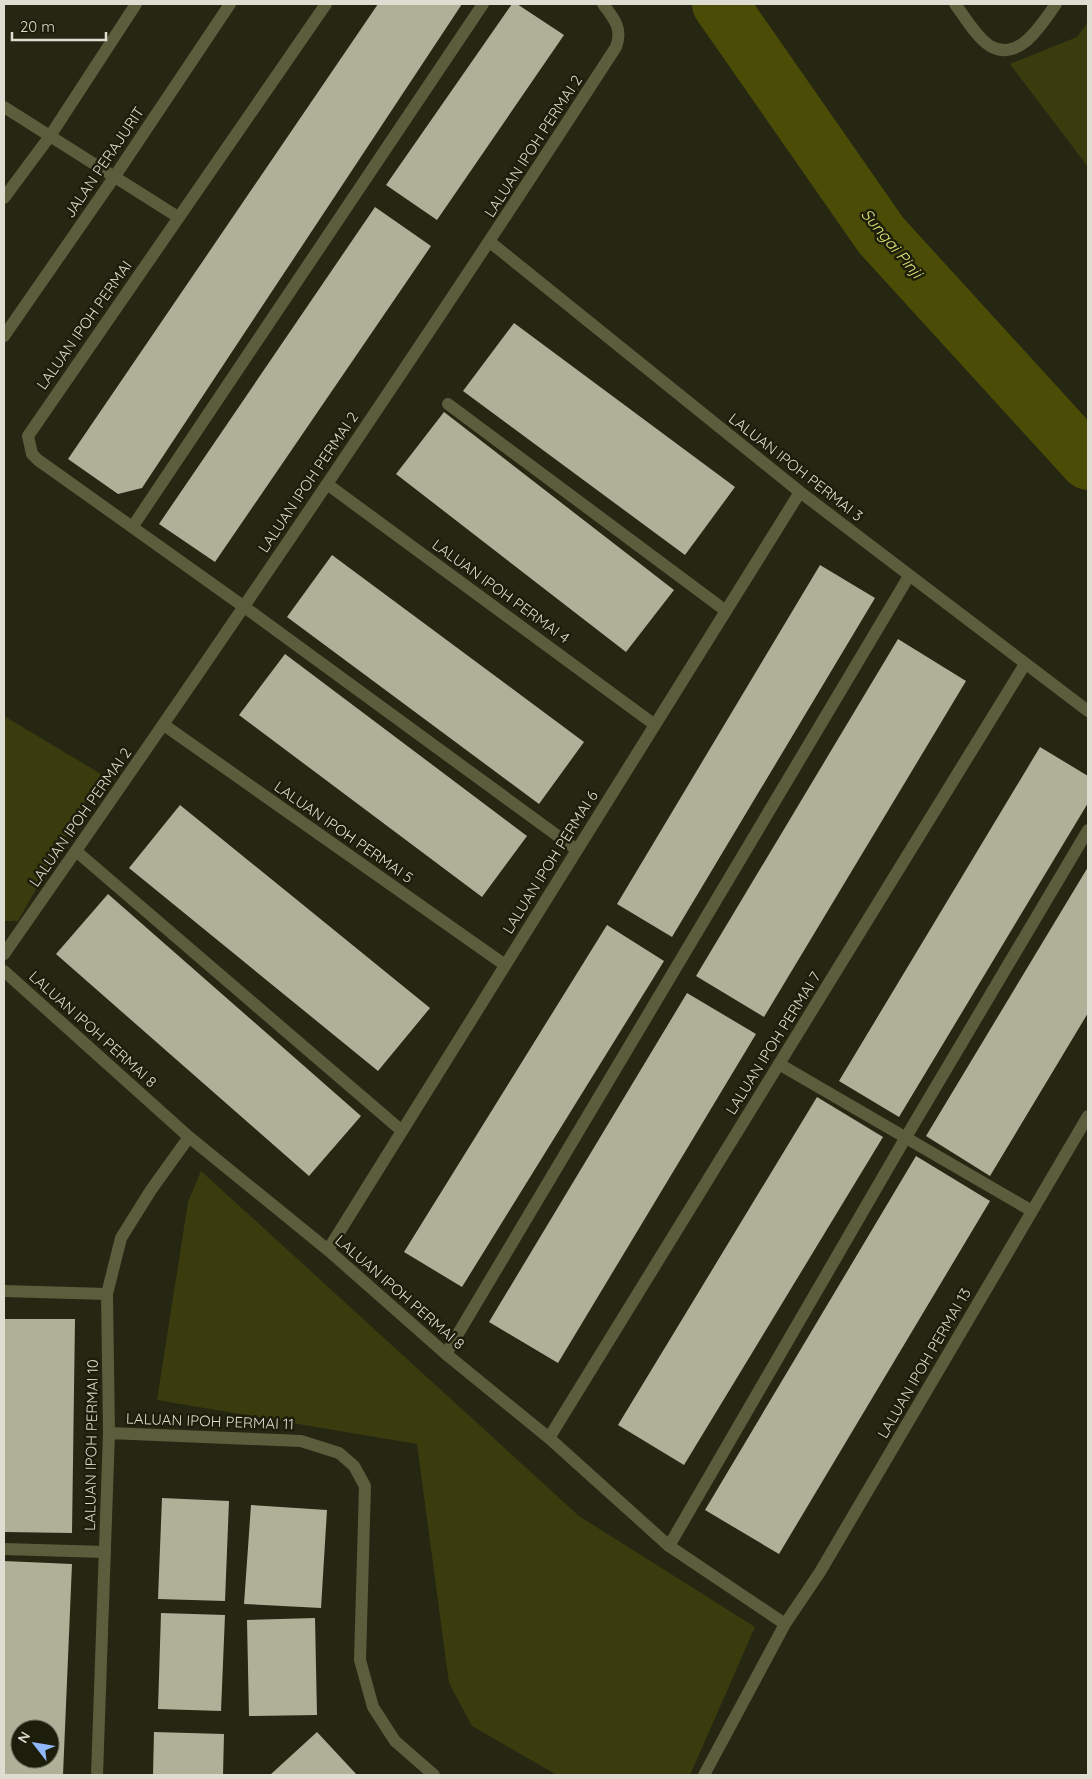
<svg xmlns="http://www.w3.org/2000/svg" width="1092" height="1779" viewBox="0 0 1092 1779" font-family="Quicksand,sans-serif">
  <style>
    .green { fill: #3a3c0e }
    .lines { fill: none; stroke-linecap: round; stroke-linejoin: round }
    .river { stroke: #4b4d06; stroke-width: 56 }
    .building { fill: #aeb098; fill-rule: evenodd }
    .service { stroke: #5b5d3d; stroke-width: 12 }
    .minor { stroke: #5b5d3d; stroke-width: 12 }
    .tertiary { stroke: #5b5d3d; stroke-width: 12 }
    .labels { text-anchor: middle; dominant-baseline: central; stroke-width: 5; stroke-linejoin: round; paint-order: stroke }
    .street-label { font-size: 15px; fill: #ddded1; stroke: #1c1d0a }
    .water-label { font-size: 16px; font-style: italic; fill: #dfe573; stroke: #1c1d0a }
  </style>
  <rect width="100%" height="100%" fill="#262713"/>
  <!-- green -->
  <path class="green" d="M1088,22v145l-78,-103 67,-27z
    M4,716l97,58 -83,147h-14z
    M201,1171l378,345 176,111 -65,148h-133l-85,-49 -23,-43 -32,-239 -260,-44 31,-198z"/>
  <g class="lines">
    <!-- river -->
    <path class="river" d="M720,4l161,231 207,227"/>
  </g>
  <!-- building -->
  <path class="building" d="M378,4h84l-320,484 -24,6 -50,-35z
    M512,4h5l47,31 -127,185 -51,-35z
    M375,207l56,39 -216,316 -56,-38z
    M514,323l221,164 -50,68 -222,-164z
    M444,412l230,178 -48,62 -230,-178z
    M332,555l252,187 -45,62 -252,-187z
    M820,565l55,33 -203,339 -55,-33z
    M898,639l68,42 -202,336 -68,-41z
    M285,654l242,182 -45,61 -243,-182z
    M1040,747l48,29v27l-189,314 -60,-36z
    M180,805l250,203 -52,63 -249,-203z
    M1088,867v146l-98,163 -64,-40z
    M108,894l253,222 -52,60 -253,-222z
    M607,925l57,36 -202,326 -58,-35z
    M687,993l69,41 -198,329 -69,-41z
    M817,1097l66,40 -199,328 -66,-40z
    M916,1156l74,45 -211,353 -74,-44z
    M4,1319h71l-3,214 -68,-1z
    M162,1498l67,3 -4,100 -67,-2z
    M251,1505l76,5 -6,98 -77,-4z
    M4,1561l68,3 -9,211h-59zM20,1729h30v30h-30z
    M161,1613l64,2 -4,96 -63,-2z
    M315,1618l2,97 -68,1 -2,-96z
    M154,1732l70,2 -1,41h-70z
    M317,1732l40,43h-87z"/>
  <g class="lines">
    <!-- service -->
    <path class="service" d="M448,404l278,207
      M133,526l350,-522
      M243,606l334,244
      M76,851l326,280
      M779,1064l253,147
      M4,1291l103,3
      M446,1354l463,-778
      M669,1546l237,-409 182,-307
      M4,1549l101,3"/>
    <!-- minor -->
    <path class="minor" d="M955,4c10,13 21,33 35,42 30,17 52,-23 66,-42
      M4,107l174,110
      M4,198l46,-62 86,-132
      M490,242l310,250 288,219
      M327,484l328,241
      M243,606l-205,-146 -6,-6 -4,-18 298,-432
      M164,725l341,240
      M4,954c209,-299 414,-601 612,-907 7,-18 -2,-29 -13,-43
      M4,971l185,166 139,113 118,104 103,84 120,108 116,78
      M328,1250l472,-758
      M109,1433l192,8 38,12 15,13 11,20 -5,174 13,47 22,34 39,34
      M549,1438l476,-774
      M97,1775l12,-342 -2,-139 14,-56 30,-48 38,-53
      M704,1775l81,-151 35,-52 268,-456"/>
    <!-- tertiary -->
    <path class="tertiary" d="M4,336l111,-160 115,-172"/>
  </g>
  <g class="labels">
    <!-- street labels -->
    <g class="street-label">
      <text transform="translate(533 146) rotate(-57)">LALUAN IPOH PERMAI 2</text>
      <text transform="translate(104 162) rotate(-56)">JALAN PERAJURIT</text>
      <text transform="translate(84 325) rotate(-55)">LALUAN IPOH PERMAI</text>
      <text transform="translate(796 467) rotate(38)">LALUAN IPOH PERMAI 3</text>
      <text transform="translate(308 482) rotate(-56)">LALUAN IPOH PERMAI 2</text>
      <text transform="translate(501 591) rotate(36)">LALUAN IPOH PERMAI 4</text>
      <text transform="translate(80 817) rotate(-55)">LALUAN IPOH PERMAI 2</text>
      <text transform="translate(344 832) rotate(35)">LALUAN IPOH PERMAI 5</text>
      <text transform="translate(550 862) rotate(-58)">LALUAN IPOH PERMAI 6</text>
      <text transform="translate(93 1029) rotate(42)">LALUAN IPOH PERMAI 8</text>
      <text transform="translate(773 1043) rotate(-58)">LALUAN IPOH PERMAI 7</text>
      <text transform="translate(400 1292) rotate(41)">LALUAN IPOH PERMAI 8</text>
      <text transform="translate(924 1363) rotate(-60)">LALUAN IPOH PERMAI 13</text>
      <text transform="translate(210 1421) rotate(2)">LALUAN IPOH PERMAI 11</text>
      <text transform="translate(91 1445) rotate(-89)">LALUAN IPOH PERMAI 10</text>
    </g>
    <!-- water labels -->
    <g class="water-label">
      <text transform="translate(892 243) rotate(50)">Sungai Pinji</text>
    </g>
  </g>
  <!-- border -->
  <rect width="1092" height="1779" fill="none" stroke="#ddded1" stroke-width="10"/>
  <!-- north arrow -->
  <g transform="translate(35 1744) rotate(301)"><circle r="24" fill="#1c1d0a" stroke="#696a5a"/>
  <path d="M0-4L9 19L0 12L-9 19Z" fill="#91b8fd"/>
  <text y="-8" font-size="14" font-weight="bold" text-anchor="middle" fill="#ddded1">N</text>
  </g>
  <!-- scale -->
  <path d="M12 32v8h94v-8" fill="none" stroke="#ddded1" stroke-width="2.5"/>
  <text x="20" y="32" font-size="15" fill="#ddded1" stroke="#1c1d0a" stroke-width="4" paint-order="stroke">20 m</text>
</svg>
